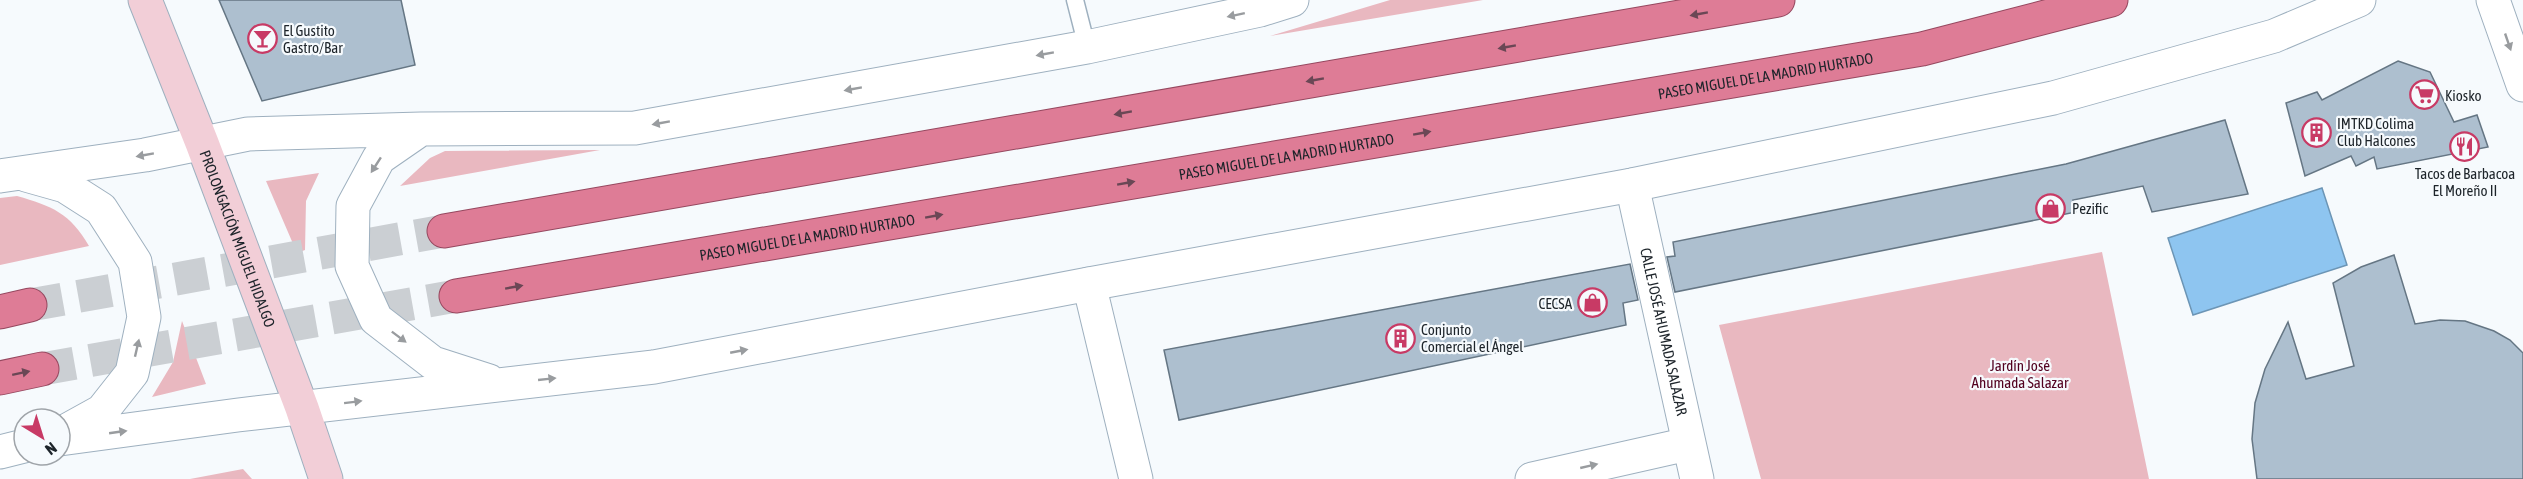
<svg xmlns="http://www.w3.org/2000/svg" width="2523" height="479" viewBox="0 0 2523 479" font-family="'Asap Condensed',sans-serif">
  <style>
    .green { fill: #e9b8c0 }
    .water { fill: #8ec5f0; stroke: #6c95b5; stroke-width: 1.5 }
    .building { fill: #adbfcf; stroke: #657684; stroke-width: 1.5 }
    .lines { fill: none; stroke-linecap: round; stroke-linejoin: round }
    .trunk-tunnel { stroke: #cbcfd3; stroke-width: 33; stroke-dasharray: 33 16; stroke-linecap: butt }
    .service-casing { stroke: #9eb0bf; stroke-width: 19 }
    .minor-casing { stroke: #9eb0bf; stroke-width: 35 }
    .tertiary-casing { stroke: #9eb0bf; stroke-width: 35 }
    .secondary-casing { stroke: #9eb0bf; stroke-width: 35 }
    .trunk-casing { stroke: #95485f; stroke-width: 35 }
    .service { stroke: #fff; stroke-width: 16 }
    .minor { stroke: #fff; stroke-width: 33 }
    .tertiary { stroke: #fff; stroke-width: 33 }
    .secondary { stroke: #f2ced7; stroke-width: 33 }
    .trunk { stroke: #de7c96; stroke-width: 33 }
    .oneway { fill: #6a4755 }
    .oneway2 { fill: #999c9f }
    .labels { text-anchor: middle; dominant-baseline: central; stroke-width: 4.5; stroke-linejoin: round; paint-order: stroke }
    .poi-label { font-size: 15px; fill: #1d242a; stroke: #f6fafd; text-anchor: start }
    .street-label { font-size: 15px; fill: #1d242a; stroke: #f6fafd }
    .park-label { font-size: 15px; fill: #52001f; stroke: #f6fafd }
  </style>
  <rect width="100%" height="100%" fill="#f6fafd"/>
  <!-- green -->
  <path class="green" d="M1390,0h93l-213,36z
    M600,150l-200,36 30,-28 15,-7z
    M319,173l-13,28 -1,49 -8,3 -31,-72z
    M17,196c35,10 53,17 72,50l-89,19v-67z
    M2102,252l47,227h-388l-42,-154z
    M182,321l24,63 -54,13 21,-35z
    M243,469l9,10h-62z"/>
  <!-- water -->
  <path class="water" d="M2322,188l25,77 -154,50 -25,-77z"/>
  <!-- building -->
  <path class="building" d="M219,0h182l14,65 -153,36z
    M2398,61l32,11 24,50 23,-7 11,32 -111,22 -3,-12 -18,9 -5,-10 -46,20 -19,-73 31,-11 5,8z
    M2225,120l23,74 -96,18 -9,-26 -70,14 3,12 -401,80 -8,-35 8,-1 -2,-14 393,-78z
    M2394,255l21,69 25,-4 25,1 29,10 16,9 13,13v126h-266l-5,-40 3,-36 10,-34 23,-47 18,57 48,-13 -21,-83 28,-16z
    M1630,264l8,36 -15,3 3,22 -447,95 -15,-70z"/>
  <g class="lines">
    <!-- trunk-tunnel -->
    <path class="trunk-tunnel" d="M30,305l414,-74
      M42,369l414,-73"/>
    <defs>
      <path id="service" d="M1075,0l12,47"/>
      <g id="minor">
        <path id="s1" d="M1632,185l65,294"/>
        <path d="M1089,284l47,195"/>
        <path d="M1532,479l156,-35"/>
      </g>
      <path id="tertiary" d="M2493,0l30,85
        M421,129l-42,29 -26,48 -1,60 24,53 57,44 56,18
        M26,175l39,11 36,23 34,53 9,55 -12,56 -30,38 -38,21
        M0,176l145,-21 103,-21 173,-5 214,-1 452,-81 173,-37 32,-10
        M60,439l178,-24 416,-48 435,-83 543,-99 421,-87 221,-62 85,-36
        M0,452l24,-6"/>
      <g id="secondary">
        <path id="s2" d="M145,0l57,143 100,265 24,71"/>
      </g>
      <g id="trunk">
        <path d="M444,231l1334,-231"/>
        <path id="s3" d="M456,296l1466,-247 189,-49"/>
        <path d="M0,312l30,-7"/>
        <path d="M0,378l42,-9"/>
      </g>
    </defs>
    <!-- service casing -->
    <use href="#service" class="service-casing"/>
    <!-- minor casing -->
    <use href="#minor" class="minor-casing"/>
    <!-- tertiary casing -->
    <use href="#tertiary" class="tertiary-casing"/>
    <!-- secondary casing -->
    <use href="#secondary" class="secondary-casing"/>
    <!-- trunk casing -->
    <use href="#trunk" class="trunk-casing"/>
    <!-- service -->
    <use href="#service" class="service"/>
    <!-- minor -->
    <use href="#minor" class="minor"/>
    <!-- tertiary -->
    <use href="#tertiary" class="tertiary"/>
    <!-- secondary -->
    <use href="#secondary" class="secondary"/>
    <!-- trunk -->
    <use href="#trunk" class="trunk"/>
  </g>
  <!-- one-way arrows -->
  <defs><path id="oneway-solid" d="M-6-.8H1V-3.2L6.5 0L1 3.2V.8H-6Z" transform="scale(1.5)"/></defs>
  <g class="oneway">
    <use href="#oneway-solid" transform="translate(1699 14) rotate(170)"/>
    <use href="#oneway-solid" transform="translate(1507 47) rotate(170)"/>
    <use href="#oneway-solid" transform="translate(1315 80) rotate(170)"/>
    <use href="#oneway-solid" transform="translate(1123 113) rotate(170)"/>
    <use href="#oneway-solid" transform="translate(1422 133) rotate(-10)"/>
    <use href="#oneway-solid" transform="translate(1126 183) rotate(-10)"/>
    <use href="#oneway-solid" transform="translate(934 216) rotate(-10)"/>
    <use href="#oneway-solid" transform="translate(514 287) rotate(-10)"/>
    <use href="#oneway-solid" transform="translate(21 373) rotate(-12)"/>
  </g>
  <g class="oneway2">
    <use href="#oneway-solid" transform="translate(1236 15) rotate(168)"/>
    <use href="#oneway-solid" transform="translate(2508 42) rotate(71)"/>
    <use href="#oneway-solid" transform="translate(1045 54) rotate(170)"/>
    <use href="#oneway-solid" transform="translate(853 89) rotate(170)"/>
    <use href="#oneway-solid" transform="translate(661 123) rotate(170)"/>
    <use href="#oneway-solid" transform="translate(145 155) rotate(170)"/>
    <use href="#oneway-solid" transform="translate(376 165) rotate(123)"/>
    <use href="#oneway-solid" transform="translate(399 337) rotate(37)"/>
    <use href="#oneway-solid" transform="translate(137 348) rotate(-77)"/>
    <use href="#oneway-solid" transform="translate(739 351) rotate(-11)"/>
    <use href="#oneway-solid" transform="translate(547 379) rotate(-6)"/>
    <use href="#oneway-solid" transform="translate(353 402) rotate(-7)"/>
    <use href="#oneway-solid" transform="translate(118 432) rotate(-8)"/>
    <use href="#oneway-solid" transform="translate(1589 466) rotate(-13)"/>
  </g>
  <!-- icons -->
  <defs>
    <symbol id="bar-ring" viewBox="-11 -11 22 22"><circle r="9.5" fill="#f6fafd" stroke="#c83a65" stroke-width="1.5"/><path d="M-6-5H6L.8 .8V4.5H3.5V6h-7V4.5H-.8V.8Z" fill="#c83a65"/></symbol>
    <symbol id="supermarket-ring" viewBox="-11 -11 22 22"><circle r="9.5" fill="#f6fafd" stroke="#c83a65" stroke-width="1.5"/><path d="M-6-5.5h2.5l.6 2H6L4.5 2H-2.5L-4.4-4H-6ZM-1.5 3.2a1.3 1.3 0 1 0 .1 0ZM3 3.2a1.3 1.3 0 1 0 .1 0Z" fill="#c83a65"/></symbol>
    <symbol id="building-ring" viewBox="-11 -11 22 22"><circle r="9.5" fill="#f6fafd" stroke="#c83a65" stroke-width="1.5"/><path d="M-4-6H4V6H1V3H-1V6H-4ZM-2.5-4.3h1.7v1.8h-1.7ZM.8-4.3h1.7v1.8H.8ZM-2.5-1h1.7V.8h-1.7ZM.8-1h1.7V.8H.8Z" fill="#c83a65"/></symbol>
    <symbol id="restaurant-ring" viewBox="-11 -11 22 22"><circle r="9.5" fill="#f6fafd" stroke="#c83a65" stroke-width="1.5"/><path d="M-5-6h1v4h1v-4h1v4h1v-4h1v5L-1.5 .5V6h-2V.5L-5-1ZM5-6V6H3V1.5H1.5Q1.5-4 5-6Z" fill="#c83a65"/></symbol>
    <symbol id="shop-ring" viewBox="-11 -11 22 22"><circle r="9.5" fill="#f6fafd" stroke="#c83a65" stroke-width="1.5"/><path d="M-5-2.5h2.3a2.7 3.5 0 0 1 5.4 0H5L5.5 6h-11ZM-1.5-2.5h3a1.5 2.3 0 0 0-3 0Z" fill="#c83a65"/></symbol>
  </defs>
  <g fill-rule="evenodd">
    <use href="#bar-ring" x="246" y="22" width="33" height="33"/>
    <use href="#supermarket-ring" x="2408" y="78" width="33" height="33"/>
    <use href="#building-ring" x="2300" y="116" width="33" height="33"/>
    <use href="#restaurant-ring" x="2448" y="130" width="33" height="33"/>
    <use href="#shop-ring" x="2034" y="192" width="33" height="33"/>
    <use href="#shop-ring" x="1576" y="286" width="33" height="33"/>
    <use href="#building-ring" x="1384" y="322" width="33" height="33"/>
  </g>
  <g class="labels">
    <!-- poi labels -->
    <g class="poi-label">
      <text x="283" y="30">El Gustito<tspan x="283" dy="17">Gastro/Bar</tspan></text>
      <text x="2445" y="95">Kiosko</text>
      <text x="2337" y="123">IMTKD Colima<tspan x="2337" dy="17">Club Halcones</tspan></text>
      <text x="2465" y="173" text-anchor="middle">Tacos de Barbacoa<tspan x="2465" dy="17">El Moreño II</tspan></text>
      <text x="2072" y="208">Pezific</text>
      <text x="1572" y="303" text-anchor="end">CECSA</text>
      <text x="1421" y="329">Conjunto<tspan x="1421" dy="17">Comercial el Ángel</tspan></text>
    </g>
    <!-- street labels -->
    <g class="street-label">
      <text stroke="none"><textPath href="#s3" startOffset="1328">PASEO MIGUEL DE LA MADRID HURTADO</textPath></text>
      <text stroke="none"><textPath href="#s3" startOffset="842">PASEO MIGUEL DE LA MADRID HURTADO</textPath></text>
      <text stroke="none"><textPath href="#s3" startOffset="356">PASEO MIGUEL DE LA MADRID HURTADO</textPath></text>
      <text stroke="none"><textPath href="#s2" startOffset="256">PROLONGACIÓN MIGUEL HIDALGO</textPath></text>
      <text stroke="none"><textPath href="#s1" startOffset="150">CALLE JOSÉ AHUMADA SALAZAR</textPath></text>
    </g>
    <!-- park labels -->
    <g class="park-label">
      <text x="2020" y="365">Jardín José<tspan x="2020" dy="17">Ahumada Salazar</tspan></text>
    </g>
  </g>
  <!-- north arrow -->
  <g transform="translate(42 437) rotate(142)"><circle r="28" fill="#f6fafd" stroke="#9fa4a9" stroke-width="1.5"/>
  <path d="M0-4.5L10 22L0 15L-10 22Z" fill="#c83a65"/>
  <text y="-9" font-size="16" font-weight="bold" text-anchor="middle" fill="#1d242a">N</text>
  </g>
</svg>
